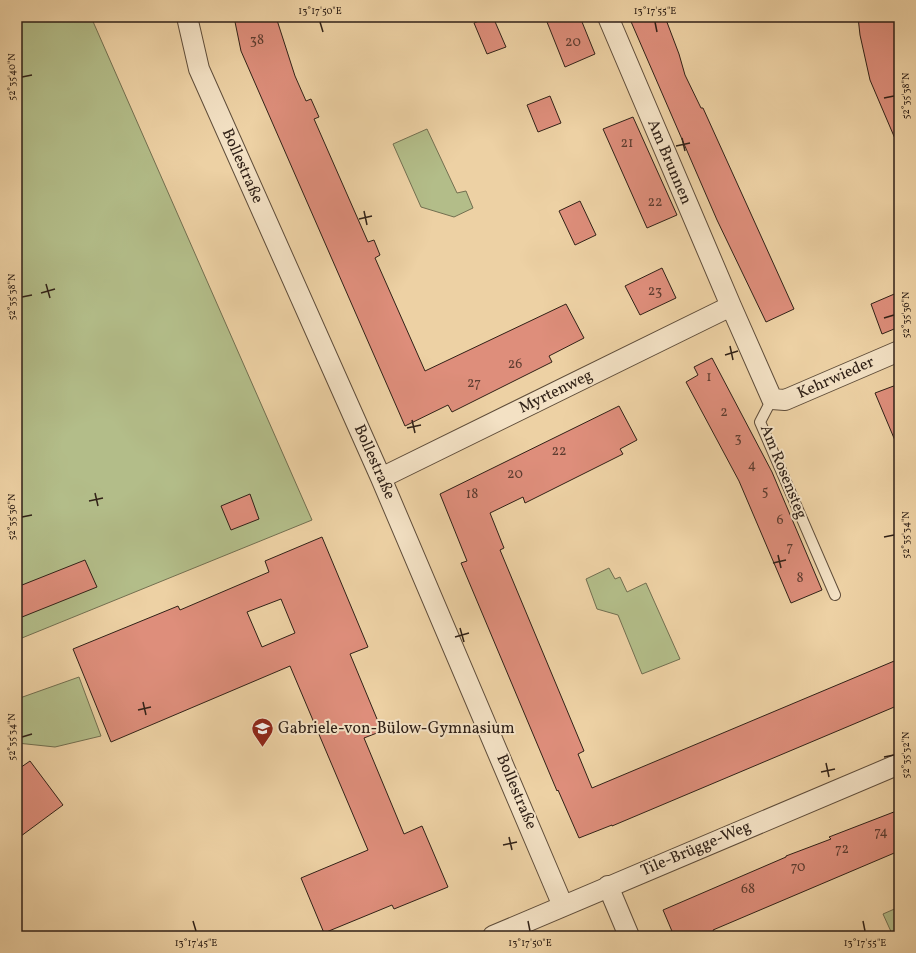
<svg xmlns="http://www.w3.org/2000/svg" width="916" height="953" viewBox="0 0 916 953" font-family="Vollkorn,serif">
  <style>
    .green { fill: #b3bd89; stroke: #726f50 }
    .building { fill: #de8e7b; stroke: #302117; fill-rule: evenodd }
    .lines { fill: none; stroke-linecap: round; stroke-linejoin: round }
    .lane-casing { stroke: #5f4d3a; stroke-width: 12 }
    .street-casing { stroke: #5f4d3a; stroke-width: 22 }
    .lane { stroke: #f3e1c4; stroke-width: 10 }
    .street { stroke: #f3e1c4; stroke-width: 20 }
    .ticks { fill: none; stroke: #302117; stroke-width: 1.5 }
    .labels { text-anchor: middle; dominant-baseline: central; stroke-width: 4; stroke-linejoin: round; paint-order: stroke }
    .number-label { font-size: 14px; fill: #5c3c30 }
    .street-label { font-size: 16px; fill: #302117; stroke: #f3e1c4 }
    .poi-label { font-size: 16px; fill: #302117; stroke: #f3e1c4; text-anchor: start }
    .neatline { fill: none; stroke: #302117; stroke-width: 1.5 }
    .ticks-label { font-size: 10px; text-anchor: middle; fill: #302117 }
  </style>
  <rect width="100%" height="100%" fill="#edd1a4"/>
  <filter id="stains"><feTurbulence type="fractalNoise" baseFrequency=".005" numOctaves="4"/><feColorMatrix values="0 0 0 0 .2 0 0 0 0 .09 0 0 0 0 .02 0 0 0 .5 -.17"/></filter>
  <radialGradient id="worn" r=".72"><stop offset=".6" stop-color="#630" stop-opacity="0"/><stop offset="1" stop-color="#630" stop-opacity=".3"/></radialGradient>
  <!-- green -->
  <path class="green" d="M17,17h74l221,503 -295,120z
    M427,129l30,64 9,-2 7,17 -19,9 -33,-10 -28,-63z
    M609,568l6,11 5,-2 7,15 19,-9 34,76 -38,15 -24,-59 -21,-6 -11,-30z
    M79,677l22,59 -46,11 -38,-4v-44z
    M899,907v29h-6l-10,-22z"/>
  <!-- building -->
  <path class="building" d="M234,17h42l19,59 11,25 5,-2 8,18 -5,2 54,123 6,-2 6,15 -5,3 50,113 141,-67 18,34 -35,18 3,6 -100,50 -4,-7 -43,21 -164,-375z
    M489,17h4l13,30 -19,7 -13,-31z
    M545,17h35l15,37 -30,13z
    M629,17h36l14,37 6,21 16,33h2l91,201 -28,13 -49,-102z
    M858,17h41v131l-29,-68 -10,-45z
    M550,96l11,27 -23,9 -11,-27z
    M633,117l44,98 -30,13 -44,-99z
    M580,201l16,34 -21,10 -16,-34z
    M662,268l14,30 -36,17 -15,-29z
    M899,292v35l-17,7 -11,-30z
    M712,358l60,114 50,118 -31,13 -52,-122 -53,-99 12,-7 -4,-8z
    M899,384v66l-24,-57z
    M619,406l18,34 -17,9 3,5 -98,49 -2,-6 -33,16 14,35 -4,2 84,201 -6,3 14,34 307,-129v46l-287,121v-1l-33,13 -21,-48 -1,1 -96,-228 6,-2 -27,-67z
    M250,494l9,25 -28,11 -10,-24z
    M322,537l46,110 -18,7 32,77 -18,7 40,96 18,-8 26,61 -54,22 -2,-4 -68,28 -23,-55 67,-28 -78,-184 -179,76 -38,-93 105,-43 2,4 89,-38 -4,-11zM281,599l14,34 -33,14 -15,-35z
    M85,560l12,27 -80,32v-32z
    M30,761l33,44 -46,34v-69z
    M899,810v41l-186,79 2,6h-41l-11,-26 123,-53v-1l45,-17 -2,-2z"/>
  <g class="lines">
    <defs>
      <path id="lane" d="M772,399l-12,23 75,173"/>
      <path id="street" d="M187,17l12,52 182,409 182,428
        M608,17l123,289 41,93 13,1 114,-49
        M381,478l350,-172
        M608,886l21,50
        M493,936l406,-172"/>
    </defs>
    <!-- lane casing -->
    <use href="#lane" class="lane-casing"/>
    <!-- street casing -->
    <use href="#street" class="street-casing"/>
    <!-- lane -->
    <use href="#lane" class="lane"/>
    <!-- street -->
    <use href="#street" class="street"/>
  </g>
  <!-- ticks -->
  <path class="ticks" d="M320,22l3,10M655,22l2,10M22,77l10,-2M884,98l10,-2M682,138l3,13M676,146l14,-3M364,211l3,14M359,219l13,-3M46,284l4,14M41,293l14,-4M22,297l10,-2M884,318l10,-3M730,346l3,14M725,355l13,-4M412,420l3,13M407,428l14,-3M95,493l3,13M89,501l14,-3M22,517l10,-2M884,537l10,-2M778,555l3,13M773,563l13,-3M460,628l4,14M455,637l14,-4M143,702l3,13M138,710l13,-3M22,737l10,-3M884,757l10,-2M826,763l3,14M821,772l14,-3M509,837l3,13M503,845l14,-3M193,921l3,10M528,921l2,10M863,921l2,10"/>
  <!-- icons -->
  <defs>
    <symbol id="school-pin" viewBox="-11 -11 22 30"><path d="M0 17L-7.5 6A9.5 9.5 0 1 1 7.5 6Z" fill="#8f2418" stroke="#f3e1c4"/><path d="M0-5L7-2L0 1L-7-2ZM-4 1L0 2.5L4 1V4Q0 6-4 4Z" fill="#fff"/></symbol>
  </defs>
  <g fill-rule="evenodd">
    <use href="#school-pin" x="250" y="716" width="25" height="34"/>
  </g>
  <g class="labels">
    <!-- number labels -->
    <g class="number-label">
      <text x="257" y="40">38</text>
      <text x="573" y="42">20</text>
      <text x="627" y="143">21</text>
      <text x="655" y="202">22</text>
      <text x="655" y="291">23</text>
      <text x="515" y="364">26</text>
      <text x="709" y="377">1</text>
      <text x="474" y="383">27</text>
      <text x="724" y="412">2</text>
      <text x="738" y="438">3</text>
      <text x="559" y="451">22</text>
      <text x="752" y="465">4</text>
      <text x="515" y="474">20</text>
      <text x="765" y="491">5</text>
      <text x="472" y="494">18</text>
      <text x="780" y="520">6</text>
      <text x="790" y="547">7</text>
      <text x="800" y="578">8</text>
      <text x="881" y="832">74</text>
      <text x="842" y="849">72</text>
      <text x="798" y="867">70</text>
      <text x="748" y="889">68</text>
    </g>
    <!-- street labels -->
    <g class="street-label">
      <text transform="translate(669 162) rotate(67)">Am Brunnen</text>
      <text transform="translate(242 166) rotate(66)">Bollestraße</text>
      <text transform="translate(836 378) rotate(-24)">Kehrwieder</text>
      <text transform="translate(556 392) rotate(-26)">Myrtenweg</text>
      <text transform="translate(374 462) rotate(66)">Bollestraße</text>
      <text transform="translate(783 472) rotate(68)">Am Rosensteg</text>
      <text transform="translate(516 792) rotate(67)">Bollestraße</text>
      <text transform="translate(696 849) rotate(-23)">Tile-Brügge-Weg</text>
    </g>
    <!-- poi labels -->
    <g class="poi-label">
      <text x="278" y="729">Gabriele-von-Bülow-Gymnasium</text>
    </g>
  </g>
  <!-- margin -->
  <rect width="916" height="953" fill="none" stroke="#edd1a4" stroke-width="44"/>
  <rect x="22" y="22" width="872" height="909" class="neatline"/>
  <g class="ticks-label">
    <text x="320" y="14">13°17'50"E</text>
    <text x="655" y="14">13°17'55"E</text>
    <text transform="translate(11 77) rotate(-90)" y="4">52°35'40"N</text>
    <text transform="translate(905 96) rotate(-90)" y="4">52°35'38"N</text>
    <text transform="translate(11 297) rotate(-90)" y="4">52°35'38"N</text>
    <text transform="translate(905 315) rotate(-90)" y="4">52°35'36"N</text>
    <text transform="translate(11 517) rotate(-90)" y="4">52°35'36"N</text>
    <text transform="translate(905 535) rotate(-90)" y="4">52°35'34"N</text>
    <text transform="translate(11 737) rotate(-90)" y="4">52°35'34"N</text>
    <text transform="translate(905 755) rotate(-90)" y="4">52°35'32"N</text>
    <text x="196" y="946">13°17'45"E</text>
    <text x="530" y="946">13°17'50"E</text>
    <text x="865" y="946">13°17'55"E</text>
  </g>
  <rect width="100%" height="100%" filter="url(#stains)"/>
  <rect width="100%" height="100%" fill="url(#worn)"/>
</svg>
